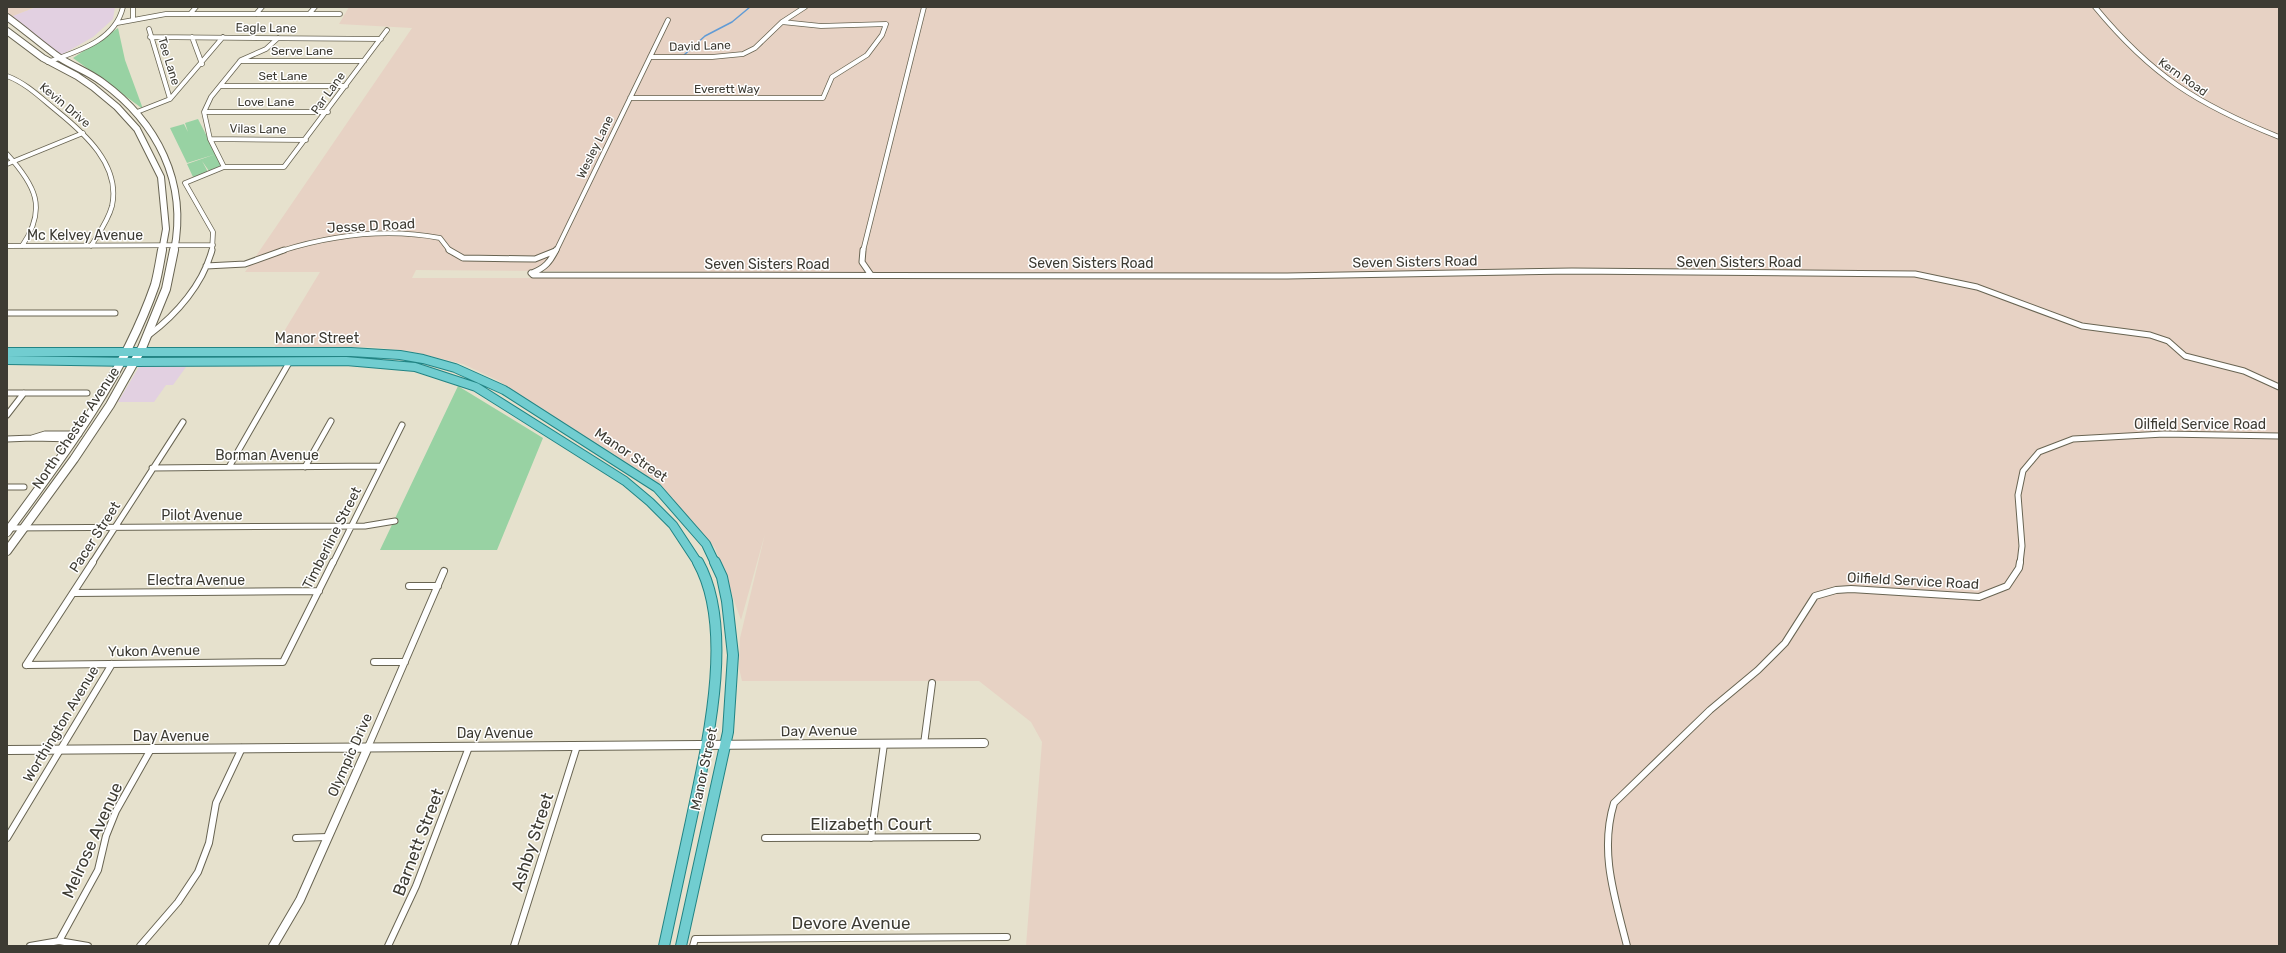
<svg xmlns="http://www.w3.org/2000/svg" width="2286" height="953" viewBox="0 0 2286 953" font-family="Rubik,sans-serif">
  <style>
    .commercial { fill: #e2d0e1 }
    .industrial { fill: #e7d2c4; fill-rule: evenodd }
    .green { fill: #98d2a3 }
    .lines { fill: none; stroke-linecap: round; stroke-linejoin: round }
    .stream { stroke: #619bd5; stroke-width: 1.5 }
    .minor-far2-casing { stroke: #686452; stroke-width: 5.5 }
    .minor-far1-casing { stroke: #686452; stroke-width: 7 }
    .minor-casing { stroke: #686452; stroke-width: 8 }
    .tertiary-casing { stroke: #686452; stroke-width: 10 }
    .secondary-far1-casing { stroke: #686452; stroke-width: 8 }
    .secondary-casing { stroke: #686452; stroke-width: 10 }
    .primary-far1-casing { stroke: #228484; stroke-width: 10 }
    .primary-casing { stroke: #228484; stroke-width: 12 }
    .minor-far2 { stroke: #fff; stroke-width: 4 }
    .minor-far1 { stroke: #fff; stroke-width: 5 }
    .minor { stroke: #fff; stroke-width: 6 }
    .tertiary { stroke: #fff; stroke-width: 8 }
    .secondary-far1 { stroke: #fff; stroke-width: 6 }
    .secondary { stroke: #fff; stroke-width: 8 }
    .primary-far1 { stroke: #71cdd0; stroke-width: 8 }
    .primary { stroke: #71cdd0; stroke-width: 10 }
    .labels { text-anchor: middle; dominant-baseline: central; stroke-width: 3; stroke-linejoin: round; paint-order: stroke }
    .far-street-label { font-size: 12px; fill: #3d3b33; stroke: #fff }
    .street-label { font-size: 14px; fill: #3d3b33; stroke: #fff }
    .near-street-label { font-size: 17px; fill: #3d3b33; stroke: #fff }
  </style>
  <rect width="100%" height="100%" fill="#e6e1cd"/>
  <!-- commercial -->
  <path class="commercial" d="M36,7h79l-2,12 -20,18 -30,17h-5l-48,-37z
    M139,367h47l-13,18h-7l-12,17h-36z"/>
  <!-- industrial -->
  <path class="industrial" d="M7,7h29l-26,10 -3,-2z
    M349,7h1930v939h-1253l16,-204 -11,-20 -52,-41h-237l-3,-13 1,-30 25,-104 -24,86 -26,-72 -56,-62 -90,-49 -70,-56 -36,-17 -54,-13 -38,-4 -97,1 46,-76h-75l167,-244 -73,-4zM416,270l410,3 -102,5h-312z"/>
  <!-- green -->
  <path class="green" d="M118,28l7,32 18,49 -70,-51z
    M198,119l18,35 -29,9 -17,-35 14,-4 4,8 -3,-9z
    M216,154l6,13 -13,4 -7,-10 6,11 -15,5 -6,-13z
    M458,386l85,52 -46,112h-117z"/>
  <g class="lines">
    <!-- stream -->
    <path class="stream" d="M684,55l21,-19 27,-14 18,-15"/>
    <defs>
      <path id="minor-far2" d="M133,7v13
        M2095,7c57,69 102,97 184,130
        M190,14l6,-7
        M256,14l6,-7
        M309,14l6,-7
        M117,23l49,-9h174
        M149,29l21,70
        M150,37l231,2
        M192,37l10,27
        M650,57h62l31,-3 12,-6 27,-26 23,-15
        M240,61h124
        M48,62c30,-11 67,-21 75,-55
        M7,76c19,7 34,22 50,35 27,22 64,54 55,95 -4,15 -13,27 -21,40
        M220,86h126
        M630,98h193l9,-21 35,-22 15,-20 4,-11 -65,2 -39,-4
        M137,112l33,-13 53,-62
        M204,112h124
        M210,139l96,1
        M7,154c28,31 41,54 15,92
        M7,164l76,-31
        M224,167l-14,-28 -6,-27 7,-15 30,-37 25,-11 12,-11
        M7,246l206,-1
        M212,251l1,-19 -28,-49 39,-16h60l103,-137
        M281,251c51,-16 106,-23 159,-13l10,13
        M556,251l112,-231
        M863,251l61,-244"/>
      <path id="minor-far1" d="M449,250l14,8 72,1 20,-8
        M863,250l-1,12 9,13
        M206,266l39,-2 39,-14
        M531,273l2,2 754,1 285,-5 343,3 62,13 105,39 68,9 18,6 17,15 59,15 35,16
        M532,273c13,-5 18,-11 24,-23
        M7,313h108
        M149,335c28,-21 54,-51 63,-85
        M7,393h80
        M7,415l17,-22
        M7,439l25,-1
        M75,439l-43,-1 13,-4h34
        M229,467l61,-106
        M305,467l26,-46
        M152,468l229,-2
        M7,487h17
        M7,528l358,-2 30,-5
        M92,563l91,-141
        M333,563l69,-138
        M2020,563l2,-17 -4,-51 5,-24 16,-19 34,-13 91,-5 115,2"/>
      <path id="minor" d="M409,586h29
        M73,593l246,-2
        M374,662h31
        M26,665l257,-3 50,-100
        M26,665l67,-103
        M924,744l8,-61
        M368,747l76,-176
        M7,838l105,-174
        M296,838l32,-1
        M765,838l212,-1
        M871,838l13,-94
        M59,941l39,-71 8,-34 10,-25 35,-62
        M30,946l29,-5 29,5
        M140,946l38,-44 20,-30 11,-29 7,-40 26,-55
        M388,946l28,-60 53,-139
        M514,946l63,-200
        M693,946l2,-7 312,-2
        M1627,946c-12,-48 -28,-94 -13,-143l96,-93 48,-40 27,-27 30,-47 21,-6 15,-1 128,8 28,-11 12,-18 1,-6"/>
      <path id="tertiary" d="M7,750l977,-7
        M273,946l27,-46 68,-153"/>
      <path id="secondary-far1" d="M7,17c18,13 35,28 53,41 14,9 29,14 42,24 55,40 86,100 72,169
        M7,31l36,27 34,18 16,11 24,20 20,22 24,48 5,52 -4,22"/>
      <path id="secondary" d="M7,532c57,-77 116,-155 148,-247 3,-11 5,-24 7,-35
        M7,551l67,-92 36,-54 32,-57 24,-59 8,-39"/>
      <path id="primary-far1" d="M7,352h344l49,3 23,4 32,9 49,22 153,98 49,56 9,19
        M7,360l126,2 213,-1 69,6 61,20 149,94 25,21 23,23 25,38"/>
      <path id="primary" d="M664,946c9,-42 18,-83 27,-125 15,-72 45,-191 7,-259
        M681,946l47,-214 5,-77 -6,-54 -5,-24 -7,-15"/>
    </defs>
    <!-- minor-far2 casing -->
    <use href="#minor-far2" class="minor-far2-casing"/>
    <!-- minor-far1 casing -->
    <use href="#minor-far1" class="minor-far1-casing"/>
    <!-- minor casing -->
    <use href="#minor" class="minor-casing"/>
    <!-- tertiary casing -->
    <use href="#tertiary" class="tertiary-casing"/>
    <!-- secondary-far1 casing -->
    <use href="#secondary-far1" class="secondary-far1-casing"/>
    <!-- secondary casing -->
    <use href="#secondary" class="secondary-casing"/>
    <!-- primary-far1 casing -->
    <use href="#primary-far1" class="primary-far1-casing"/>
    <!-- primary casing -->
    <use href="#primary" class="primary-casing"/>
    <!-- minor-far2 -->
    <use href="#minor-far2" class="minor-far2"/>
    <!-- minor-far1 -->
    <use href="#minor-far1" class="minor-far1"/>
    <!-- minor -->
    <use href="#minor" class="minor"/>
    <!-- tertiary -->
    <use href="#tertiary" class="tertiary"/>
    <!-- secondary-far1 -->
    <use href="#secondary-far1" class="secondary-far1"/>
    <!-- secondary -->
    <use href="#secondary" class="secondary"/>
    <!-- primary-far1 -->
    <use href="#primary-far1" class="primary-far1"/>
    <!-- primary -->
    <use href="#primary" class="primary"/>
  </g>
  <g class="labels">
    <!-- far-street labels -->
    <g class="far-street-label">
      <text transform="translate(266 28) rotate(1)">Eagle Lane</text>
      <text transform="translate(700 46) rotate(-2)">David Lane</text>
      <text x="302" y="51">Serve Lane</text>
      <text transform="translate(169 61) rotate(73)">Tee Lane</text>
      <text x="283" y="76">Set Lane</text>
      <text transform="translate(2183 77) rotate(35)">Kern Road</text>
      <text x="727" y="89">Everett Way</text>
      <text transform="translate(328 93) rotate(-54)">Par Lane</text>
      <text x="266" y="102">Love Lane</text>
      <text transform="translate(65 105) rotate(40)">Kevin Drive</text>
      <text transform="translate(258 129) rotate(1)">Vilas Lane</text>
      <text transform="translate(595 147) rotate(-64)">Wesley Lane</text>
    </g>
    <!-- street labels -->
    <g class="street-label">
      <text transform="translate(371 226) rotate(-3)">Jesse D Road</text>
      <text x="85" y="235">Mc Kelvey Avenue</text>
      <text transform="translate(1415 262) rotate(-1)">Seven Sisters Road</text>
      <text x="1739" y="262">Seven Sisters Road</text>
      <text x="1091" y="263">Seven Sisters Road</text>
      <text x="767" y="264">Seven Sisters Road</text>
      <text x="317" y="338">Manor Street</text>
      <text x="2200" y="424">Oilfield Service Road</text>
      <text transform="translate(76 428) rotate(-56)">North Chester Avenue</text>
      <text x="267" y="455">Borman Avenue</text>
      <text transform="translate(631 455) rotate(34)">Manor Street</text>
      <text x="202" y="515">Pilot Avenue</text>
      <text transform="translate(95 537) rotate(-57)">Pacer Street</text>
      <text transform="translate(332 538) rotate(-63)">Timberline Street</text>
      <text x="196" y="580">Electra Avenue</text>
      <text transform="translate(1913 581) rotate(3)">Oilfield Service Road</text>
      <text transform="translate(154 651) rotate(-1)">Yukon Avenue</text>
      <text transform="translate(61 724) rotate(-59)">Worthington Avenue</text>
      <text transform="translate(819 731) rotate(-1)">Day Avenue</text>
      <text x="495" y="733">Day Avenue</text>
      <text x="171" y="736">Day Avenue</text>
      <text transform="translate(350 755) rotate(-66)">Olympic Drive</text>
      <text transform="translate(704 769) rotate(-78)">Manor Street</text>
    </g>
    <!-- near-street labels -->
    <g class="near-street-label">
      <text x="871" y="824">Elizabeth Court</text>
      <text transform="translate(92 840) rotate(-66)">Melrose Avenue</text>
      <text transform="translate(418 842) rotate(-69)">Barnett Street</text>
      <text transform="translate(532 842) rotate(-72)">Ashby Street</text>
      <text x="851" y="923">Devore Avenue</text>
    </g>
  </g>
  <!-- border -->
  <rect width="2286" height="953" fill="none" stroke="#3d3b33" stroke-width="16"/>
</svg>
